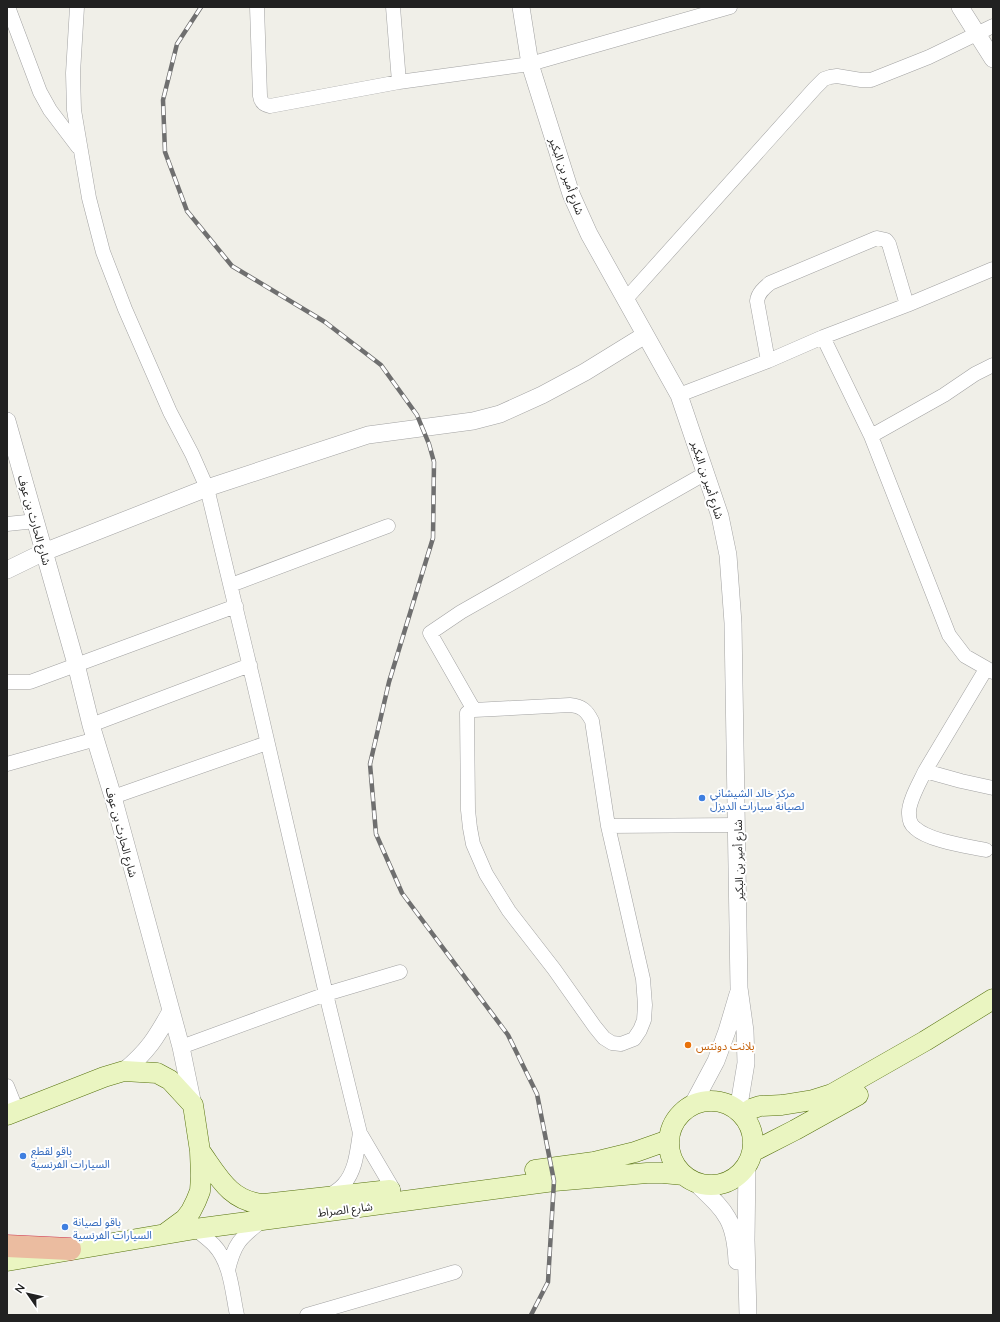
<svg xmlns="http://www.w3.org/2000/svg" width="1000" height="1322" viewBox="0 0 1000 1322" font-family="Lato,'Noto Sans Arabic',sans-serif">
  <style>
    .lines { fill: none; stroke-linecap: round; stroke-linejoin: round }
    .minor-casing { stroke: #a2a2a2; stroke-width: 15 }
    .tertiary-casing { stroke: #a2a2a2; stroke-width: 18 }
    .secondary-casing { stroke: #56720e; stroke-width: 21 }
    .trunk-casing { stroke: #ce354f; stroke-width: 23 }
    .minor { stroke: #fff; stroke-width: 14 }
    .tertiary { stroke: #fff; stroke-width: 17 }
    .secondary { stroke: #eaf5c1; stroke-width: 20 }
    .trunk { stroke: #ebbca0; stroke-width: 22 }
    .rail-casing { stroke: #6f6f6f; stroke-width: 4.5 }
    .rail { stroke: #fff; stroke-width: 3; stroke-dasharray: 9; stroke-linecap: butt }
    .shop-dot { fill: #3f7fe0; stroke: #fff; stroke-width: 1.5 }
    .food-dot { fill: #e8710a; stroke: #fff; stroke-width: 1.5 }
    .labels { text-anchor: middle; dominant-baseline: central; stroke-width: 4; stroke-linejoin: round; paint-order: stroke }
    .street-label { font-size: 11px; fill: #212121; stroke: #fff }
    .shop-label { font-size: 11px; fill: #366cbe; stroke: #fff; text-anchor: start }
    .food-label { font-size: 11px; fill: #c56008; stroke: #fff; text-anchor: start }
  </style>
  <rect width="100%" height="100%" fill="#f0efe8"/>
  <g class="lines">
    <defs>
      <path id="minor" d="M8,7l32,85 10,18 28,37
        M77,7l-4,66 1,37 15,88 14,54 22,57 45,103 22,42 15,34 47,196 72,310 34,139 33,56
        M257,7l3,89c1,7 4,9 10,10l129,-24 131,-18 200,-57
        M393,7l6,75
        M625,300l190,-212 9,-9 6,-2 7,-1 24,4h10l58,-23 64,-31
        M823,337l48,99 78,199 16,21 28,16
        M768,361l-11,-60c1,-8 7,-13 13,-18l107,-45 9,2 3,4 18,61
        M679,395l89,-34 55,-24 84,-32 86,-36
        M871,436l73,-41 31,-21 18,-9
        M7,524l29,-3
        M231,585l157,-59
        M986,669l-61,102 36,10 32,7
        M7,682h23l206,-76
        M570,705c12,1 17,6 22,16l16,105 35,153 2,26 -1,15 -4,10 -6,9 -13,5 -9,-1 -8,-5 -9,-11 -41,-58 -45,-58 -23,-37 -13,-30 -3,-16 -2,-18 -1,-97 3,-2 4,-1z
        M474,710l-44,-77 31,-21 245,-139
        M91,725l159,-60
        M7,764l89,-25
        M925,771c-5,11 -17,31 -16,43 0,6 2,11 6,14 14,13 52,18 71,22
        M113,797l154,-54
        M608,826l129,-1
        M181,1047l145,-53 74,-22
        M7,1086l10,25
        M329,1196c5,-4 11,-7 15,-12 12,-14 13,-33 16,-51
        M195,1229c6,5 13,10 19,16 17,18 18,47 23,70
        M228,1270c7,-29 13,-32 35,-50
        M307,1315l148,-43"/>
      <path id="tertiary" d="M521,7l9,57 41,130 18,40 90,161 41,121 8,39 5,68 6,365 6,43 1,32 -8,48
        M960,7l33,52
        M7,421l69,243 15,61 22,72 68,250 12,58
        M7,570l37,-18 163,-64 161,-53 105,-14 27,-7 42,-19 43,-23 60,-37
        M124,1071c24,-20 32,-33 47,-60
        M692,1106l24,-45 11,-30 11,-37
        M747,1164l-1,76 2,75
        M696,1183c29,28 39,35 41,78"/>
      <path id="secondary" d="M669 1143a42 42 0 1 1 84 0a42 42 0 1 1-84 0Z
        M7,1115l97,-38 20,-6 33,2 13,7 23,25 7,46 1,25 -1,15 -4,10 -5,10 -6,8 -19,14
        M742,1115l9,-6 9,-3 22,-1 31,-5 19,-6 93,-53 68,-42
        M200,1151c18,25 30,51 64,53l126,-14
        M752,1152l43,-22 63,-35
        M535,1170l59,-8 41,-10 34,-12
        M7,1261l188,-32 359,-48 93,-8h16l21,2"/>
      <path id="trunk" d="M7,1246l63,3"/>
    </defs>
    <!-- minor casing -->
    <use href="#minor" class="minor-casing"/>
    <!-- tertiary casing -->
    <use href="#tertiary" class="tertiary-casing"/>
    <!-- secondary casing -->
    <use href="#secondary" class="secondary-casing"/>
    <!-- trunk casing -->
    <use href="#trunk" class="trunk-casing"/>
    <!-- minor -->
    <use href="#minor" class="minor"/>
    <!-- tertiary -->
    <use href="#tertiary" class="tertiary"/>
    <!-- secondary -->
    <use href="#secondary" class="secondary"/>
    <!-- trunk -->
    <use href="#trunk" class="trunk"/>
    <defs>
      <path id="rail" d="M201,7l-24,37 -14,56 2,52 22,59 45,55 93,56 56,43 36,50 12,29 5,18 -1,76 -44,144 -19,82 6,70 26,59 106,142 29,59 17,87 -6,101 -17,33"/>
    </defs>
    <!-- rail casing -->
    <use href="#rail" class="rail-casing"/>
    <!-- rail -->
    <use href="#rail" class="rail"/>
  </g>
  <!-- markers -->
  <g class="shop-dot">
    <circle cx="702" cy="798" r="4"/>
    <circle cx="23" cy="1156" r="4"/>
    <circle cx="65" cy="1227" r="4"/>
  </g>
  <circle class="food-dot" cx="688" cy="1045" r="4"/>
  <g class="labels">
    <!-- street labels -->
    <g class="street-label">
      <text transform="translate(567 176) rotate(70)">شارع أمير بن البكير</text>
      <text transform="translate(708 480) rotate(72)">شارع أمير بن البكير</text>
      <text transform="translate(35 520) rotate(74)">شارع الحارث بن عوف</text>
      <text transform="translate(122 832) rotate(75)">شارع الحارث بن عوف</text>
      <text transform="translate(738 860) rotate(-91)">شارع أمير بن البكير</text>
      <text transform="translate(345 1209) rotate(-7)">شارع الصراط</text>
    </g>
    <!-- shop labels -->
    <g class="shop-label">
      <text x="710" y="792">مركز خالد الشيشاني<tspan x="710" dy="13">لصيانة سيارات الديزل</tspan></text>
      <text x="31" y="1150">باقو لقطع<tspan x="31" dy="13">السيارات الفرنسية</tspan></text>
      <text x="73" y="1221">باقو لصيانة<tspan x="73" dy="13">السيارات الفرنسية</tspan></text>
    </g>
    <!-- food labels -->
    <g class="food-label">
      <text x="696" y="1045">بلانت دونتس</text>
    </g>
  </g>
  <!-- border -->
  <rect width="1000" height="1322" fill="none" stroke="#212121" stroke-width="16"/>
  <!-- north arrow -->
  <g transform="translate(28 1294) rotate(304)" stroke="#ffffff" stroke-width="3" paint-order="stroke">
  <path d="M0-3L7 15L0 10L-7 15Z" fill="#212121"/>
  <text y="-6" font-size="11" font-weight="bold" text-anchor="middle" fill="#212121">N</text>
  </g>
</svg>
